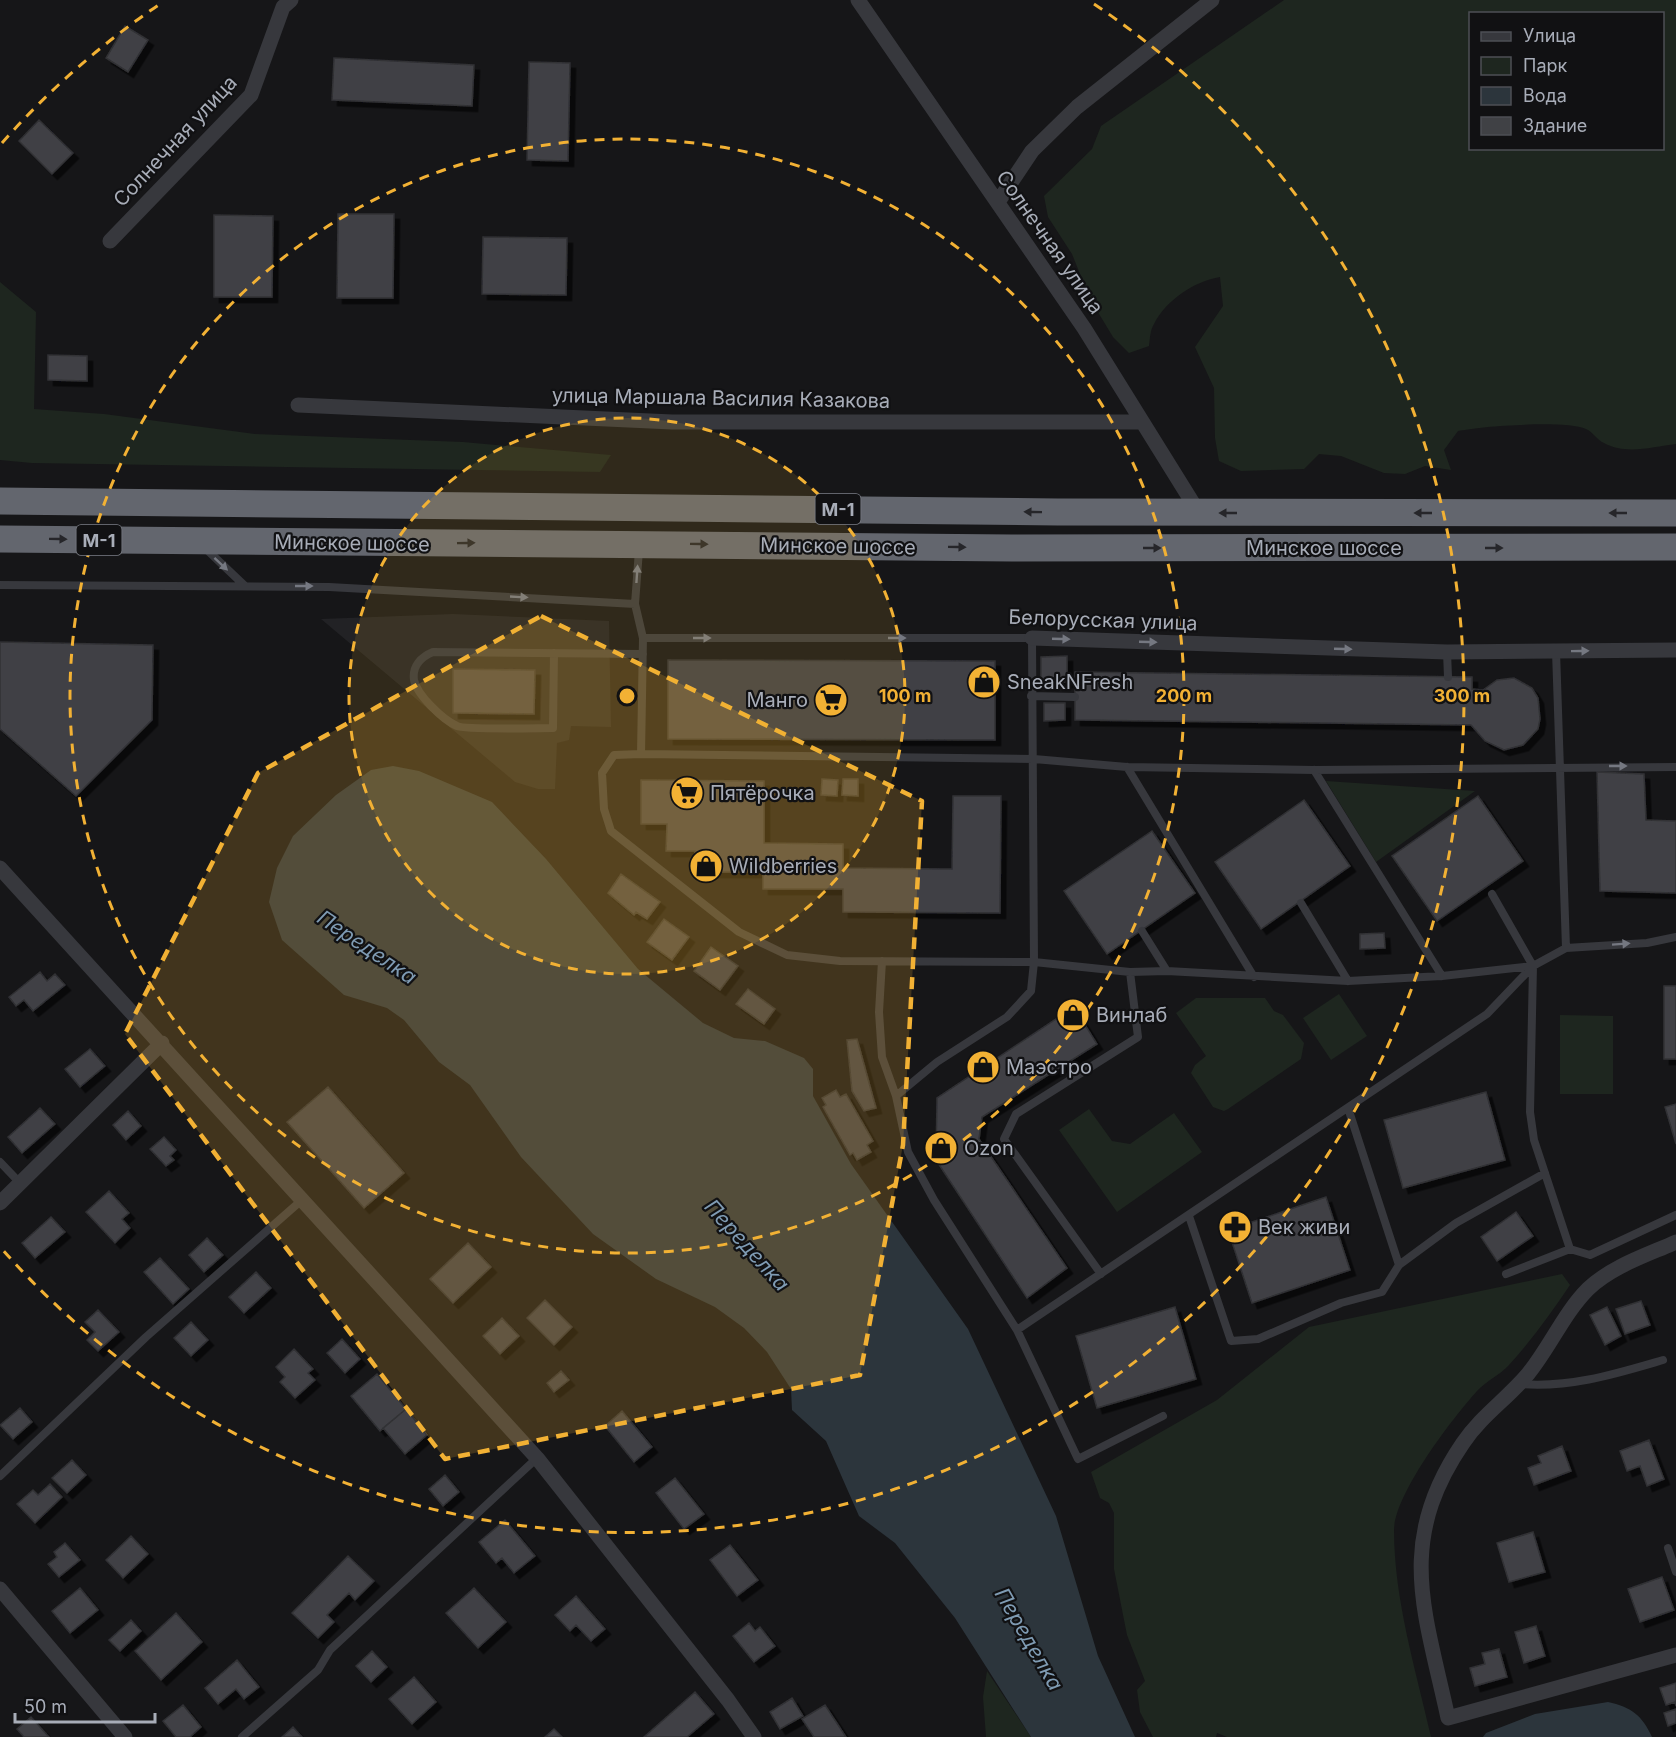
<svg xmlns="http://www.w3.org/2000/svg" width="1676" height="1737" viewBox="0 0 1676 1737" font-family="Inter,sans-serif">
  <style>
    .built { fill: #222225 }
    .green { fill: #1e261f; fill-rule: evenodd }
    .water { fill: #2c353c }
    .building { fill: #404145; stroke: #303034; stroke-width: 1.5; filter: url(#shadow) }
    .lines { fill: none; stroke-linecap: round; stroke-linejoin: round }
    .lane { stroke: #37383d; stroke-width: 8 }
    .street { stroke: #37383d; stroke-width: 15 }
    .highway { stroke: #63666e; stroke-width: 27 }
    .oneway { fill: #26262a }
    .oneway2 { fill: #757881 }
    .marked { fill: #f2b134; fill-opacity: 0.2; stroke: #f2b134; stroke-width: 4.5; stroke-dasharray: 12 8; stroke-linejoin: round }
    .ring { fill: none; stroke: #f2b134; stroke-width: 3; stroke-dasharray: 10 8 }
    .labels { text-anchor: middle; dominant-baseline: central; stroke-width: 4.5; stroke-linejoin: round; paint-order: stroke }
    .shield { fill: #111113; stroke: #7b7e86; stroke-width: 1.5 }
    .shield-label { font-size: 18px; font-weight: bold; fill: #a8adb8 }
    .street-label { font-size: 20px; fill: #a8adb8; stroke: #111113 }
    .poi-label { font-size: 20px; fill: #a8adb8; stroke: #111113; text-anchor: start }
    .water-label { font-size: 21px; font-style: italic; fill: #7f9bb3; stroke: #111113 }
    .centre { fill: #f2b134; stroke: #111113; stroke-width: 3 }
    .ring-label { font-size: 18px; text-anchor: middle; font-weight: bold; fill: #f2b134; stroke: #111113; stroke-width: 4.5; stroke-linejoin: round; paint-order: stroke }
  </style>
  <defs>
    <filter id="shadow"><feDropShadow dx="5.5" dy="5.5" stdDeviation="0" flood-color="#0009"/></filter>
  </defs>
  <rect width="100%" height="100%" fill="#161618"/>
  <!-- built -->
  <path class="built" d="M453,614l156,7 2,106 -40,-1 -2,14 -12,3 -2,46h-17l-23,-7 -194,-163z"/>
  <!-- green -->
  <path class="green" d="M1284,0h392v444c-24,3 -50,11 -72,-1 -7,-3 -11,-11 -18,-14 -20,-9 -106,-3 -128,2l-14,19 7,20 -26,-4 -20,8 -21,-1 -43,-17 -22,-2 -15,15 -63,2 -22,-10 -4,-23 -1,-50 -19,-41 28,-41 -3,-29c-25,4 -54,23 -66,47 -4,6 -4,15 -5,22l-20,7 -16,-16 -23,-38 -18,-45 -24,-37 -4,-21 48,-47 9,-23zM1470,14h192v134h-192z
    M0,282l36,30 -2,97 70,5 151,20 208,8 148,13 -11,17 -568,-9 -32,-3z
    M1326,781l149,10 -99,71z
    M1339,994l28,42 -36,24 -28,-42z
    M1196,998h69l9,13 9,4 21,28 -3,16 -73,50 -4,2 -11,-4 -22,-34 4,-8 11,-9 -30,-43z
    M1560,1015l53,1v78h-53z
    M1089,1109l23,32 18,3 44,-31 28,39 -85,60 -58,-82z
    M1562,1274l8,11c-19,28 -38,55 -61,80 -9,10 -23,16 -32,26 -25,28 -82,102 -83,139 0,70 22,140 37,207h-204l-10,-4 -1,4h-63l-13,-25 -3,-22 8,-9 -18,-46 -13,-66v-56l-5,-10 -9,-5 -9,-26 126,-72 92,-73z
    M987,1671l44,66h-45l-3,-40z"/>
  <!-- water -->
  <path class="water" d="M393,766l26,5 73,31 54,57 92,110 65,54 31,15 31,3 39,17 9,11v27l38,68 117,165 88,187 42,140 37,81h-104l-76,-119 -60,-75 -36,-27 -33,-75 -34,-31 -1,-21 -24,-37 -23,-24 -29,-21 -59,-28 -63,-45 -72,-77 -51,-72 -31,-23 -35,-42 -17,-12 -43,-13 -62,-55 -13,-38 8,-34 16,-32 43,-41 35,-25z
    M1608,1702c23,5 34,13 44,35h-169l3,-4 49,-19z"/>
  <!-- building -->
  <path class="building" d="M125,26l23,14 -20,32 -22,-14z
    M334,58l140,7 -2,41 -140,-6z
    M529,62l41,1 -2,98 -41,-1z
    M39,120l34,33 -21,21 -33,-33z
    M338,214h56l-1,84h-56z
    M214,215l59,1 -1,81h-58z
    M483,237l84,1 -1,57 -84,-1z
    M48,355l39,1v25l-39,-1z
    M0,642l153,3 -1,75 -76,76 -76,-67z
    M1067,656v26h-26v-25z
    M668,660l327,1v79l-327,-1z
    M453,669l82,1 -1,44 -81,-1z
    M1075,672l397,5v12l11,1 14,-10 17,-2 18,10 6,10 2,21 -2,10 -15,16 -19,5 -19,-9 -14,-16 -396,-5z
    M1044,703h21v17l-21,1z
    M1597,772l47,2 2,46 30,1v72l-76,-2z
    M822,779l16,1 -1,16 -16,-1z
    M843,779h15v17l-16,-1z
    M641,780l123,1v62l79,1v24l109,1 1,-73h48l-1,117 -157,-1v-23h-80v-17h-69l1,-21h-29l1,-27h-26z
    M1478,796l45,65 -86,60 -45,-65z
    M1304,800l46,66 -89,63 -46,-67z
    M1152,831l43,62 -88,61 -43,-63z
    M621,874l39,28 -13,17 -11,-7 -2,3 -26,-22z
    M664,919l25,18 -17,23 -25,-18z
    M1384,933l1,15 -25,1v-15z
    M711,947l27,19 -18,24 -26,-19z
    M40,972l7,9 8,-7 10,11 -32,26 -9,-11 -8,6 -7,-9z
    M1664,986h12v73h-12z
    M748,989l27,20 -11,15 -28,-20z
    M1074,1007l23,37 -115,73 -3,22 88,129 -40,30 -91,-138 1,-62z
    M857,1039l19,69 -12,3 -12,-20 -5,-51z
    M90,1049l15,17 -25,21 -15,-18z
    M328,1087l76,86 -40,35 -77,-86z
    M836,1090l4,7 6,-3 27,47 -6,4 4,7 -14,8 -4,-7 -3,2 -27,-48 3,-2 -4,-7z
    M1486,1092l19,68 -102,28 -19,-68z
    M1676,1104v40l-11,-37z
    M40,1108l15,16 -33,29 -14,-16z
    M128,1111l13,15 -15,14 -13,-15z
    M164,1137l12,13 -6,6 4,4 -8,6 -16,-17z
    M109,1191l20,22 -7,6 8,9 -15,15 -29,-31z
    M1326,1197l24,73 -98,33 -24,-73z
    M1516,1212l17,24 -36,25 -16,-24z
    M51,1217l14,15 -30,26 -13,-15z
    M207,1238l16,17 -19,17 -15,-17z
    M468,1243l23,24 -38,36 -23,-24z
    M160,1258l29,31 -16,15 -29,-32z
    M256,1272l15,16 -27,25 -15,-16z
    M545,1300l27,27 -18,18 -27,-27z
    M1641,1301l9,24 -25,9 -9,-25z
    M1175,1307l21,72 -99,29 -21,-72z
    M1607,1307l14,29 -16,9 -15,-30z
    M98,1310l21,22 -21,19 -11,-11 8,-8 -10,-10z
    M502,1318l17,18 -19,18 -17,-18z
    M191,1322l17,18 -17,16 -17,-18z
    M342,1339l18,20 -15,14 -18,-20z
    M294,1349l19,20 -5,4 7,7 -20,18 -15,-16 5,-5 -9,-10z
    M561,1371l8,9 -15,12 -7,-9z
    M377,1374l29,35 -26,22 -29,-35z
    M20,1408l12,14 -19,17 -13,-14z
    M406,1409l21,26 -22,19 -22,-26z
    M622,1411l30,36 -18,15 -29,-36z
    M1649,1440l15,39 -17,7 -7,-20 -13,5 -7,-20z
    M1562,1446l9,25 -37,14 -6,-17 13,-5 -3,-7z
    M72,1460l14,15 -19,18 -15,-15z
    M445,1475l14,17 -16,14 -14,-17z
    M675,1478l29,36 -20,15 -28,-36z
    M50,1484l12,13 -27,26 -18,-19 16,-14 5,5z
    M505,1520l30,36 -21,17 -12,-15 -6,5 -17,-21z
    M1533,1532l12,40 -36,10 -12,-39z
    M131,1536l17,18 -25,24 -17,-18z
    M65,1543l15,17 -21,17 -11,-13 9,-7 -3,-5z
    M730,1545l28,35 -21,16 -27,-36z
    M348,1556l26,25 -19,19 -6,-7 -22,22 7,7 -16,16 -26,-25z
    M1662,1577l12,33 -34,12 -12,-33z
    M80,1588l18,22 -28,23 -18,-22z
    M474,1588l32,34 -28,26 -32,-35z
    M576,1596l29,33 -14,12 -15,-16 -6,6 -15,-16z
    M176,1613l26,29 -41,38 -26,-29z
    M131,1620l10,11 -21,20 -11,-11z
    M749,1623l6,8 5,-4 15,19 -21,16 -21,-26z
    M1536,1626l9,30 -21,7 -9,-31z
    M1499,1649l8,28 -32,9 -5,-18 15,-4 -3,-11z
    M372,1651l15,16 -16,15 -15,-16z
    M237,1660l22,27 -15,12 -8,-10 -18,15 -13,-16z
    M414,1677l22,25 -24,22 -23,-25z
    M1676,1683v23l-1,-4 -9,3 -6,-17z
    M695,1692l19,22 -27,23h-43z
    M792,1698l11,18 -23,13 -10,-17z
    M183,1705l18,22 -11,10h-14l-13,-16z
    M825,1705l21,32h-32l-12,-18z
    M1676,1709v14l-8,3 -4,-13z
    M31,1717l18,20h-25l-7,-8z
    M293,1727l9,10h-20z
    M554,1729l8,8h-17z"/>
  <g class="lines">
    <!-- lane -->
    <path class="lane" d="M205,548l40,38
      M639,550l-4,54 8,34 -2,116
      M0,585l329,2 306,17
      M643,638h389l2,324 -3,29 -24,26 -70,45 -41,34 12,56 26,48 83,130
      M1556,651l10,297
      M1447,652l1,25
      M554,653l-1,75c-15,0 -88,2 -96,-2 -14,-6 -40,-31 -43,-46 -2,-14 7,-23 19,-28l210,2
      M1031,696l44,1
      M1127,767l127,210
      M1676,767l-362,3 -187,-3 -93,-8 -393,-5 -27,1 -12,18 2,36 7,22 128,101 48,23 53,6 194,1 96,10 37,-1 181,10 94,-5 91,-10 33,-18 81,-5 29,-6
      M1314,770l128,206
      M1492,894l41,72 -3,146 4,28 36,109
      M1301,903l47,78
      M1142,931l25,40
      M882,961l-3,51 3,45 14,39
      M0,1162l20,21
      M1189,1216l42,125 27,-2 83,-36 41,-11 17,-27 -51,-157
      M1399,1265l57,-42 89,-50
      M1101,1274l-97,-135 12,-25 122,-77 -8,-65
      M1506,1274l64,-25 20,6 86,-40
      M1520,1384c51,4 95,-10 143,-24
      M1163,1416l-85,43 -61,-129 470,-316 46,-48
      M0,1476l146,-139 157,-138
      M1668,1548l8,24
      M242,1737l76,-67 12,-20 207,-192"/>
    <!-- street -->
    <path class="street" d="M858,0l226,328 115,185
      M998,202l34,-51 45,-44 135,-107
      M110,241l141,-146 32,-88 8,-7
      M298,405l374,17h470
      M1032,638l415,14 229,-2
      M0,868l537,590 191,242 26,37
      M0,1203l162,-160
      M1676,1242c-29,13 -64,24 -88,47 -24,24 -38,58 -60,85 -21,25 -47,42 -65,69 -68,99 -38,168 -15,275l228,-63
      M0,1589l125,148"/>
    <!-- highway -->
    <path class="highway" d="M0,501l1058,11 618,1
      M0,539l1012,9 664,-1"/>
  </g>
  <!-- one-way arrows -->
  <defs><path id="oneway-solid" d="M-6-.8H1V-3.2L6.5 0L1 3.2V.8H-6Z" transform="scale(1.5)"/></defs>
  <g class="oneway">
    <use href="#oneway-solid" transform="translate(1033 512) rotate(-179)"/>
    <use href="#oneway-solid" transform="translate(1228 513) rotate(180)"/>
    <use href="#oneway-solid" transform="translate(1423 513) rotate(-180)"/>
    <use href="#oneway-solid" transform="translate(1618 513) rotate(-180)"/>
    <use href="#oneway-solid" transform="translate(58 539) rotate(1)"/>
    <use href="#oneway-solid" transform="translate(466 543) rotate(-1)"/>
    <use href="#oneway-solid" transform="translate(699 544) rotate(1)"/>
    <use href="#oneway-solid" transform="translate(957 547) rotate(1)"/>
    <use href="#oneway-solid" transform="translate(1152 548)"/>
    <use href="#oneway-solid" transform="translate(1494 548)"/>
  </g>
  <g class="oneway2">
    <use href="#oneway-solid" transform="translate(221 564) rotate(43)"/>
    <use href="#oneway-solid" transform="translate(637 574) rotate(-86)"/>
    <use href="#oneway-solid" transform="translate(304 586)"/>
    <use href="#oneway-solid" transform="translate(519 597) rotate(3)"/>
    <use href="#oneway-solid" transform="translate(702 638)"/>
    <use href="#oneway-solid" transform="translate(897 638)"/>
    <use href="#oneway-solid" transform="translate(1061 639) rotate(2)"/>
    <use href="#oneway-solid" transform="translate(1148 642) rotate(2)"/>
    <use href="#oneway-solid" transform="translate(1343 649) rotate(2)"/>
    <use href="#oneway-solid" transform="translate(1580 651) rotate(-1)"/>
    <use href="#oneway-solid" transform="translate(1618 766)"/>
    <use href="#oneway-solid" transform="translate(1621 944) rotate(-4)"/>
  </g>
  <!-- marked area -->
  <path class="marked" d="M541,616l381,185 -19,344 -43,230 -415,84 -320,-425 133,-261z"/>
  <!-- distance rings -->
  <circle cx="627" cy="696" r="278" fill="#f2b134" fill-opacity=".12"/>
  <g class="ring">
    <circle cx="627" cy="696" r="278"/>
    <circle cx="627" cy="696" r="557"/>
    <path d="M2 143A835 835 0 0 1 160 4M1094 4A835 835 0 1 1 2 1249"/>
  </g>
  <!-- icons -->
  <defs>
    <symbol id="shop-disc" viewBox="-11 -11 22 22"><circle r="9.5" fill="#f2b134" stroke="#111113"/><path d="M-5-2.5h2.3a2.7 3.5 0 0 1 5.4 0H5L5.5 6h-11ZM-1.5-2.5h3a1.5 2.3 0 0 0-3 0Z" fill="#111"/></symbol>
    <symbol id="supermarket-disc" viewBox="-11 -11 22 22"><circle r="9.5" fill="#f2b134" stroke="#111113"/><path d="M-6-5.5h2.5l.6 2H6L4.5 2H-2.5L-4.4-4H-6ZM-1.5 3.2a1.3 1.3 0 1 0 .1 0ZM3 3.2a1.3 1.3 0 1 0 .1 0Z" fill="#111"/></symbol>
    <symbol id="pharmacy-disc" viewBox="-11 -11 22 22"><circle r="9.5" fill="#f2b134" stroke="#111113"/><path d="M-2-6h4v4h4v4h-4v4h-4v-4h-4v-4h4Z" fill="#111"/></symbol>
  </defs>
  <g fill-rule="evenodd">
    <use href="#shop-disc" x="965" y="663" width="38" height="38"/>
    <use href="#supermarket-disc" x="812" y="681" width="38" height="38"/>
    <use href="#supermarket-disc" x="668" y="774" width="38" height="38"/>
    <use href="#shop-disc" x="687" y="847" width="38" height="38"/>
    <use href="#shop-disc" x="1054" y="996" width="38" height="38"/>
    <use href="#shop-disc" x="964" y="1048" width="38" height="38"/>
    <use href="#shop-disc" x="922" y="1129" width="38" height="38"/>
    <use href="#pharmacy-disc" x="1216" y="1208" width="38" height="38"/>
  </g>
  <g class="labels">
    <!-- shield labels -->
    <g class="shield">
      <rect x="815.5" y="494" width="45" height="30" rx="4.5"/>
      <rect x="76.5" y="525" width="45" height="30" rx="4.5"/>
    </g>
    <g class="shield-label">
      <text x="838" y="509">М-1</text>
      <text x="99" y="540">М-1</text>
    </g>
    <!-- street labels -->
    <g class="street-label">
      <text transform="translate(175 141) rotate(-47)">Солнечная улица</text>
      <text transform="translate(1050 242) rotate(55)">Солнечная улица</text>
      <text transform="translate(721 398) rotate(1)">улица Маршала Василия Казакова</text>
      <text transform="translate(352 543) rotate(1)">Минское шоссе</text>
      <text transform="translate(838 546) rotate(1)">Минское шоссе</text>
      <text x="1324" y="548">Минское шоссе</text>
      <text transform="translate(1103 620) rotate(2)">Белорусская улица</text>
    </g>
    <!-- poi labels -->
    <g class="poi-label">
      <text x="1007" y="682">SneakNFresh</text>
      <text x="808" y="700" text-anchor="end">Манго</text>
      <text x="710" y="793">Пятёрочка</text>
      <text x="729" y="866">Wildberries</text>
      <text x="1096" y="1015">Винлаб</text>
      <text x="1006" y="1067">Маэстро</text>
      <text x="964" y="1148">Ozon</text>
      <text x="1258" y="1227">Век живи</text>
    </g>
    <!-- water labels -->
    <g class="water-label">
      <text transform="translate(367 947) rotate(34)">Переделка</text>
      <text transform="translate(747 1245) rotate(48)">Переделка</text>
      <text transform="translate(1029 1639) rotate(60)">Переделка</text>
    </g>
  </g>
  <circle cx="627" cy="696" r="9" class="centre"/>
  <g class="ring-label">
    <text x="905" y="702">100 m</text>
    <text x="1184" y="702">200 m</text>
    <text x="1462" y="702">300 m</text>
  </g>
  <!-- legend -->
  <rect x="1469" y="12" width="195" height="138" fill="#111113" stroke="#4d4f55" stroke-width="1.5"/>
  <rect x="1481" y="32" width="30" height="9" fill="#37383d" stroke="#4d4f55" stroke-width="1.5"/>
  <text x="1523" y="42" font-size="18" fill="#a8adb8">Улица</text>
  <rect x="1481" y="57" width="30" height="18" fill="#1e261f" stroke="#4d4f55" stroke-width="1.5"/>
  <text x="1523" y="72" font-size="18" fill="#a8adb8">Парк</text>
  <rect x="1481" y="87" width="30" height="18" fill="#2c353c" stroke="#4d4f55" stroke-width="1.5"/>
  <text x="1523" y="102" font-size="18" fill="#a8adb8">Вода</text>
  <rect x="1481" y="117" width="30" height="18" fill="#404145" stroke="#4d4f55" stroke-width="1.5"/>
  <text x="1523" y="132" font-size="18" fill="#a8adb8">Здание</text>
  <!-- scale -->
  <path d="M15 1713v9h140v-9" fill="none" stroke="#a8adb8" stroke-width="3"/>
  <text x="24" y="1713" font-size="18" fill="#a8adb8" stroke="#111113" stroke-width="4.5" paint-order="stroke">50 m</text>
</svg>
